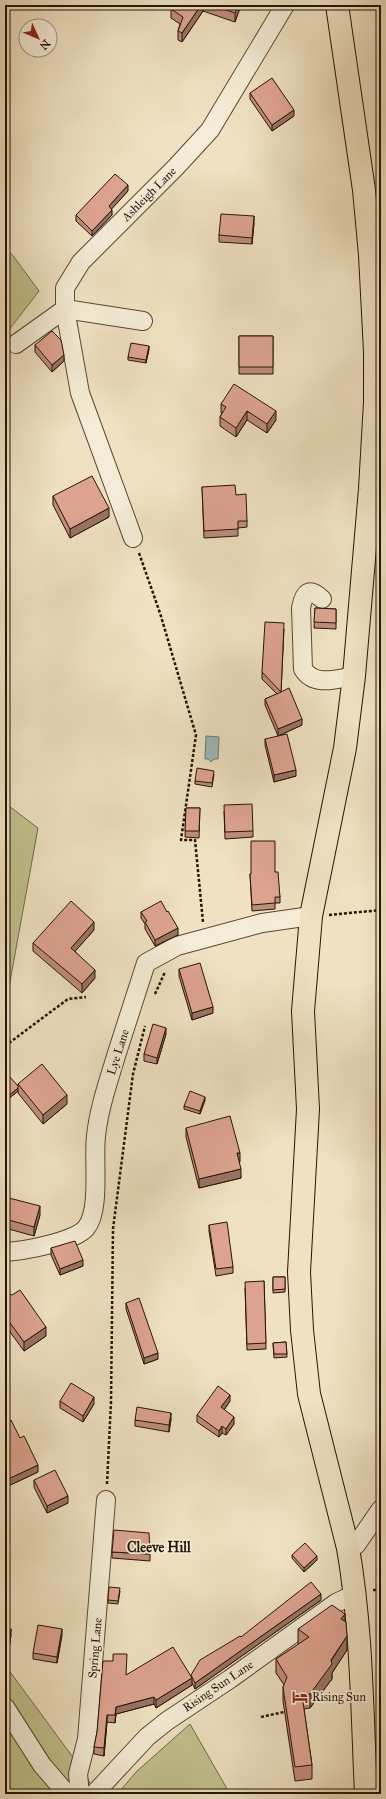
<svg xmlns="http://www.w3.org/2000/svg" width="386" height="1799" viewBox="0 0 386 1799" font-family="'IM FELL Great Primer',serif">
  <style>
    .green { fill: #c1c08d; stroke: #726a4a }
    .water { fill: #9dbbbc; stroke: #6d7973 }
    .lines { fill: none; stroke-linecap: round; stroke-linejoin: round }
    .minor-casing { stroke: #574835; stroke-width: 20 }
    .major-casing { stroke: #241506; stroke-width: 24 }
    .path { stroke: #241506; stroke-width: 2.5; stroke-dasharray: 3 2; stroke-linecap: butt }
    .minor { stroke: #f5ecd7; stroke-width: 18 }
    .major { stroke: #efe1c1; stroke-width: 22 }
    .wall { fill: #bf8d7d; stroke: #241506 }
    .shaded-wall { fill: #9b7366; stroke: #241506 }
    .building { fill: #dea491; stroke: #241506 }
    .labels { text-anchor: middle; dominant-baseline: central; stroke-width: 3.5; stroke-linejoin: round; paint-order: stroke }
    .street-label { font-size: 12px; fill: #241506; stroke: #f5ecd7 }
    .poi-label { font-size: 12px; fill: #241506; stroke: #f5ecd7; text-anchor: start }
    .quarter-label { font-size: 14px; font-weight: bold; fill: #241506; stroke: #f5ecd7 }
  </style>
  <rect width="100%" height="100%" fill="#efe1c1"/>
  <filter id="stains"><feTurbulence type="fractalNoise" baseFrequency=".005" numOctaves="4"/><feColorMatrix values="0 0 0 0 .2 0 0 0 0 .09 0 0 0 0 .02 0 0 0 .5 -.17"/></filter>
  <radialGradient id="worn" r=".72"><stop offset=".6" stop-color="#630" stop-opacity="0"/><stop offset="1" stop-color="#630" stop-opacity=".3"/></radialGradient>
  <!-- green -->
  <path class="green" d="M5,247l9,10 25,34 -34,44z
    M5,803l33,25 -33,181z
    M5,1665l81,110 9,19h-90z
    M190,1724l40,70h-110l-1,-2 17,-20z"/>
  <!-- water -->
  <path class="water" d="M206,736l13,1 -1,22h-4l-3,3 -3,-3h-3z"/>
  <g class="lines">
    <defs>
      <path id="minor" d="M16,344l49,-35 78,12
        M133,538l-53,-145 -15,-84v-21l16,-26 95,-95 34,-37 75,-125
        M322,599c-13,-12 -18,-7 -21,9l2,61c11,18 34,10 51,7
        M5,1252c18,-1 69,-10 81,-24 15,-18 7,-68 10,-92 3,-28 12,-53 20,-80 10,-31 20,-62 30,-93l31,-17 85,-23 49,-7
        M348,1548l8,-3 25,-36
        M5,1707l37,58 25,29
        M80,1794l-2,-20 9,-35 19,-239
        M94,1794l53,-57 20,-16 63,-42 106,-76 19,-9"/>
      <path id="major" d="M337,5l27,185 6,65 5,97v50l-5,87 -16,187 -9,72 -34,168 -8,95 5,98 -9,163 3,58 7,64 39,154c14,81 14,164 18,246"/>
    </defs>
    <!-- minor casing -->
    <use href="#minor" class="minor-casing"/>
    <!-- major casing -->
    <use href="#major" class="major-casing"/>
    <!-- path -->
    <path class="path" d="M139,553l21,60 36,122 -15,105h14l8,82
      M329,915l52,-5
      M155,994l10,-22
      M5,1046l63,-47 18,-2
      M107,1484l4,-82 2,-173 20,-155 12,-48
      M373,1590h8
      M261,1717l23,-5"/>
    <!-- minor -->
    <use href="#minor" class="minor"/>
    <!-- major -->
    <use href="#major" class="major"/>
  </g>
  <!-- wall -->
  <path class="wall" d="M174,5h67l-6,17 -32,-11 -21,31 -4,-2v-9l2,-7 -9,-6v-9z
    M250,93l44,23 -22,15 -22,-32z
    M128,191l-17,18 1,6 -20,21 -16,-15v-6z
    M254,223l-2,21 -33,-2v-7z
    M239,336h34v38h-34z
    M35,345l29,16 -12,11 -17,-20z
    M149,349l-3,14 -18,-3v-3z
    M221,404l55,16 -9,13 -20,-13 -11,17 -16,-11v-9l2,-4h-1z
    M202,487l34,8 11,26v6l-9,1v8l-34,2z
    M53,496l56,21 -39,21 -17,-33z
    M315,608l21,1v20l-22,-1z
    M284,629l-3,63 21,33 -24,11 -13,-31v-6l12,-5 -15,-15v-7z
    M265,739l31,37 -22,6 -9,-37z
    M214,774l-2,13 -17,-3v-3z
    M186,808h14l-1,30 -14,-1z
    M224,811l29,20v6l-28,2z
    M275,872l5,25v6h-5v6l-23,2 -2,-37z
    M141,912h26l11,23 -23,11 -10,-17v-5l-4,-6z
    M94,930l-19,21 20,27 -13,15 -49,-42v-8z
    M179,969l34,44 -21,7 -13,-44z
    M166,1034l-9,30 -13,-3v-7z
    M5,1079l13,7v-2l49,20 -24,20 -25,-31v-2l-11,9 -2,-2z
    M205,1100l-5,14 -16,-5v-3z
    M186,1128l54,34h-1l2,16 -42,10 -13,-51z
    M5,1197l35,18 -6,21 -29,-8z
    M209,1225l24,42v6l-17,3 -7,-45z
    M51,1248l32,18 -23,9 -9,-20z
    M273,1277h12v15l-12,1z
    M264,1281l2,68 -19,1 -2,-62z
    M5,1293l41,43 -22,15 -19,-26z
    M126,1303l32,56 -14,5 -18,-55z
    M286,1342l1,15 -13,1 -1,-15z
    M60,1401l34,3 -11,18 -23,-14z
    M230,1401l-6,9 10,14 -8,11 -4,-2 -3,4 -22,-15v-7z
    M171,1419l-2,13 -34,-6v-6z
    M5,1423l15,15 18,34 -32,15 -1,-3z
    M34,1480l34,23 -21,10 -13,-26z
    M112,1552l38,2v7l-38,-3z
    M292,1555l25,5 -13,12 -12,-14z
    M120,1591l-2,13 -10,-1v-3z
    M321,1600l-126,89 -3,-6v2l-36,23 -2,-4 -38,10 -1,9 -8,-1 -3,34 -10,-2v-7l3,-15 29,-57 65,1 50,-39z
    M345,1621l2,29 -15,23v6l-22,29 -6,1 8,56v14l-17,2 -12,-80v-14l1,-2 -8,-12v-14l23,-15 -1,-1v-14z
    M5,1628l6,7 -3,21h-3z
    M62,1635l-5,28 -24,-4v-6z"/>
  <!-- shaded-wall -->
  <path class="shaded-wall" d="M201,5h2v6l-21,31v-9z
    M238,5h3l-6,17v-9z
    M294,110v6l-22,15v-6z
    M128,185v6l-19,21v-6z
    M112,210v5l-20,21v-5z
    M254,216v7l-2,21v-6z
    M149,346v3l-3,14v-3z
    M64,355v6l-12,11v-7z
    M247,411v9l-11,17v-9z
    M276,411v9l-9,13v-9z
    M109,508v9l-39,21v-9z
    M302,719v6l-24,11v-7z
    M296,770v6l-22,6v-7z
    M94,922v8l-23,26v-8z
    M178,928v7l-23,11v-6z
    M95,970v8l-13,15v-9z
    M213,1007v6l-21,7v-7z
    M166,1028v6l-9,30v-6z
    M18,1088v3l-11,9v-3z
    M67,1095v9l-24,20v-9z
    M205,1097v3l-5,14v-3z
    M237,1153h3v9h-3z
    M241,1169v9l-42,10v-9z
    M40,1206v9l-6,21v-9z
    M83,1260v6l-23,9v-6z
    M46,1327v9l-22,15v-9z
    M158,1353v6l-14,5v-6z
    M230,1395v6l-9,13v-7z
    M94,1397v7l-11,18v-6z
    M171,1413v6l-2,13v-7z
    M234,1417v7l-8,11v-6z
    M222,1426v7l-3,4v-6z
    M38,1465v7l-32,15v-7z
    M68,1496v7l-21,10v-7z
    M317,1556v4l-13,12v-4z
    M321,1594v6l-126,89v-6z
    M345,1614v14l-4,-9z
    M11,1629v6l-3,21v-6z
    M62,1629v6l-5,28v-6z
    M347,1636v14l-15,23v6l-22,29v-14z
    M192,1678v7l-36,23v-8z
    M154,1697v7l-38,10 -1,9 1,-16z
    M107,1715v7l-3,34v-8z"/>
  <!-- building -->
  <path class="building" d="M174,5h27l-19,28 -4,-2 5,-14 -12,-8z
    M212,5h26l-3,8z
    M272,78l22,32 -22,15 -22,-32z
    M115,174l13,11 -19,21 3,4 -20,21 -16,-16z
    M221,214l33,2 -2,22 -33,-3z
    M52,331l9,9 3,15 -12,10 -17,-20z
    M239,336h34v31h-34z
    M131,343l18,3 -3,14 -18,-3z
    M234,384l42,27 -9,13 -20,-13 -11,17 -16,-11 6,-10 -5,-3z
    M92,476l17,32 -39,21 -17,-33z
    M235,485l1,10 10,-1 1,27h-9v8l-34,2 -2,-44z
    M315,608l21,1v14l-22,-1z
    M265,622l19,1 -3,69 8,-4 13,31 -24,10 -13,-30 16,-7 -19,-20z
    M287,734l9,36 -22,5 -9,-36z
    M197,768l17,3 -2,12 -17,-2z
    M252,804l1,27 -28,1 -1,-27z
    M186,808h14l-1,23h-14z
    M251,841h24v31h3l2,25h-5v6l-23,2 -2,-31h1z
    M71,901l23,21 -23,26 24,22 -13,14 -49,-41z
    M161,901l6,11 1,-1 10,17 -23,12 -10,-18 2,-1 -6,-9z
    M200,963l13,44 -21,6 -13,-44z
    M153,1024l13,4 -9,30 -13,-4z
    M42,1064l25,31 -24,20 -25,-31z
    M9,1076l9,10v2l-11,9 -2,-2v-16z
    M190,1091l15,6 -5,14 -16,-5z
    M230,1116l10,37h-3l4,16 -42,10 -13,-51z
    M5,1197l35,9 -6,21 -29,-8z
    M227,1222l6,45 -17,2 -7,-44z
    M75,1241l8,19 -23,9 -9,-21z
    M273,1277h12v12l-12,1z
    M264,1281l2,62 -19,1 -2,-62z
    M20,1290l26,37 -22,15 -19,-26v-23l7,2z
    M139,1298l19,55 -14,5 -18,-55z
    M286,1342l1,12h-13l-1,-11z
    M71,1383l23,14 -11,19 -23,-15z
    M218,1386l12,9 -9,12 13,10 -8,12 -4,-3 -3,5 -22,-16z
    M137,1407l34,6 -2,12 -34,-5z
    M11,1420l9,18 4,-2 14,29 -32,15 -1,-3v-54z
    M55,1470l13,26 -21,10 -13,-26z
    M114,1530l35,3 1,21 -38,-2z
    M305,1543l12,13 -13,12 -12,-13z
    M311,1582l10,12 -126,89 -4,-8 9,-15 40,-24 1,1z
    M109,1587l11,1 -2,13 -10,-1z
    M332,1605l13,9 -4,5 5,3 1,14 -16,24 1,4 -22,30 -8,1 10,70 -17,2 -12,-80 4,-10 -11,-18 33,-22 -11,-8z
    M38,1625l24,4 -5,28 -24,-4z
    M5,1628l6,1 -3,21 -3,-1z
    M173,1647l19,31 -36,22 -2,-3 -38,10 -1,8h-8l-3,33 -10,-1 3,-15 6,-71h10v-7h14l-1,21z"/>
  <!-- icons -->
  <defs>
    <symbol id="hotel-bare" viewBox="-9 -9 18 18"><path d="M-6-4.5h1.5V1H6V5H4.5V3h-9V5H-6ZM-4 0a1.8 1.8 0 1 1 3.6 0ZM.5 0V-2.5h3Q6-2.5 6 0Z" fill="#8f2418" stroke="#f5ecd7" stroke-width="2.5" paint-order="stroke"/></symbol>
  </defs>
  <g fill-rule="evenodd">
    <use href="#hotel-bare" x="289" y="1686" width="22" height="22"/>
  </g>
  <g class="labels">
    <!-- street labels -->
    <g class="street-label">
      <text transform="translate(149 194) rotate(-45)">Ashleigh Lane</text>
      <text transform="translate(118 1052) rotate(-72)">Lye Lane</text>
      <text transform="translate(95 1648) rotate(-85)">Spring Lane</text>
      <text transform="translate(218 1686) rotate(-34)">Rising Sun Lane</text>
    </g>
    <!-- poi labels -->
    <g class="poi-label">
      <text x="312" y="1697">Rising Sun</text>
    </g>
    <!-- quarter labels -->
    <g class="quarter-label">
      <text x="159" y="1547">Cleeve Hill</text>
    </g>
  </g>
  <!-- margin -->
  <rect width="386" height="1799" fill="none" stroke="#efe1c1" stroke-width="20"/>
  <rect x="6" y="6" width="374" height="1787" fill="none" stroke="#241506" stroke-width="2"/>
  <rect x="10" y="10" width="366" height="1779" fill="none" stroke="#241506"/>
  <!-- north arrow -->
  <g transform="translate(38 38) rotate(134)"><circle r="19" fill="#f5ecd7" stroke="#a19683"/>
  <path d="M0-3L7 15L0 10L-7 15Z" fill="#8f2418"/>
  <text y="-6" font-size="11" font-weight="bold" text-anchor="middle" fill="#241506">N</text>
  </g>
  <rect width="100%" height="100%" filter="url(#stains)"/>
  <rect width="100%" height="100%" fill="url(#worn)"/>
</svg>
